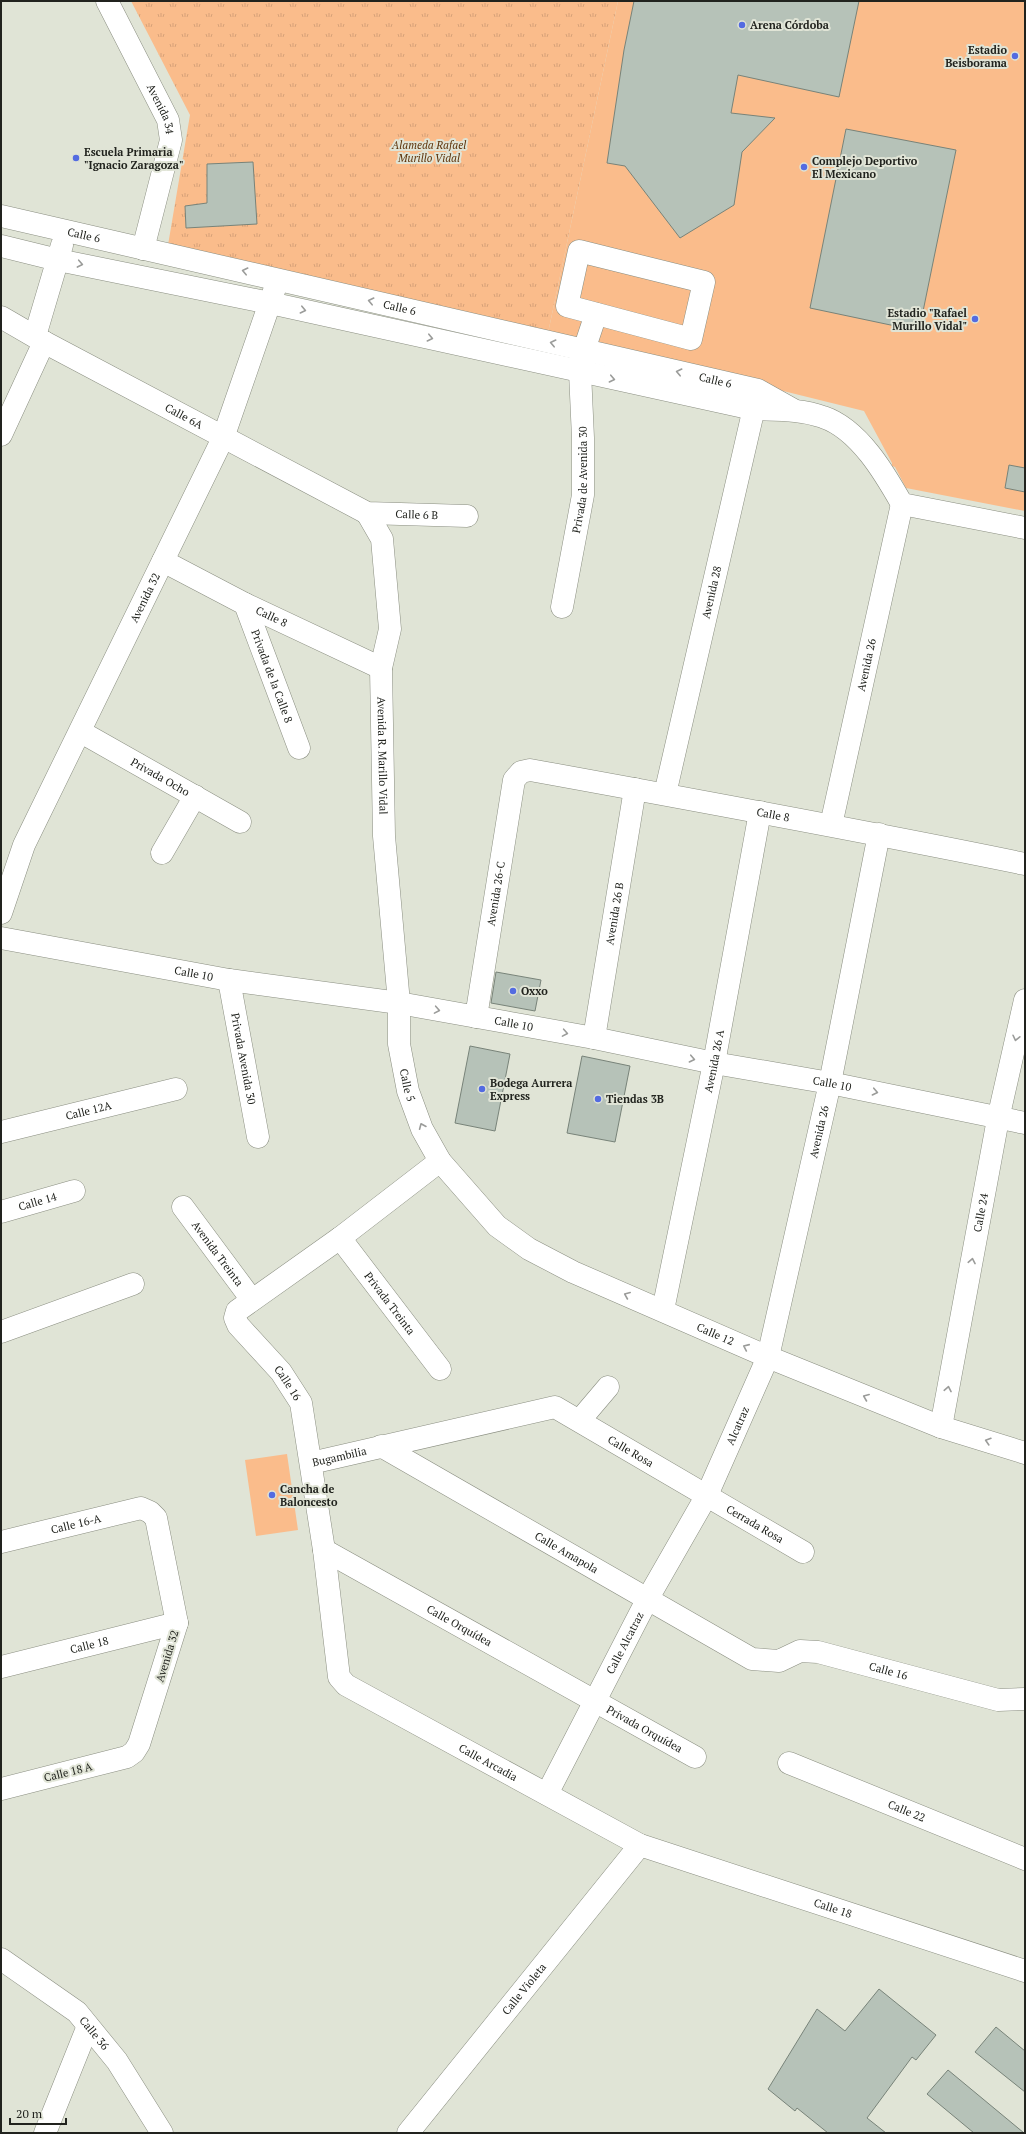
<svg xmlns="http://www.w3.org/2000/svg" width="1026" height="2134" viewBox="0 0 1026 2134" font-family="'PT Serif',serif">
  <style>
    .grass { fill: url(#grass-tufts) }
    .garden { fill: #fabc8b }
    .building { fill: #b6c2b8; stroke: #788379 }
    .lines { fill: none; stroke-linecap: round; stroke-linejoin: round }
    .minor-casing { stroke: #8a8e81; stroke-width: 23 }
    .minor { stroke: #fff; stroke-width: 22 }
    .oneway { stroke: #9b9c9a }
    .poi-dot { fill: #536be1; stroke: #e0e4d6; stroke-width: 1.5 }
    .labels { text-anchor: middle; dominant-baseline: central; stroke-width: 4; stroke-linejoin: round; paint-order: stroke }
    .poi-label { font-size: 11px; font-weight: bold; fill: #21231e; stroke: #e0e4d6; text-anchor: start }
    .street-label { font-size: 11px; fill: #21231e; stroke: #e0e4d6 }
    .park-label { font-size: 11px; font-style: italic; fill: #5d330a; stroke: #e0e4d6 }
  </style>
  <defs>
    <pattern id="grass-tufts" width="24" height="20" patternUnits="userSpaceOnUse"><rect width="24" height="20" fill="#fabc8b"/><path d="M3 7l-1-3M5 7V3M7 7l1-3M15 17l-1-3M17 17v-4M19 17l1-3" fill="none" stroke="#d6a178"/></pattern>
  </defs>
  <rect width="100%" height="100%" fill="#e0e4d6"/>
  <!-- grass -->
  <path class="grass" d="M131,1h487l-70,332 -380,-88 22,-130z"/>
  <!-- garden -->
  <path class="garden" d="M618,1h407v510l-119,-23 -11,-21 -3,-1v-3l-28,-52 -316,-78z
    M287,1454l11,76 -42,6 -11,-76z"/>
  <!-- building -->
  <path class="building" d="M634,1h225l-20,96 -101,-22 -7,38 44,5 -33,34 -8,53 -54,33 -55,-72 -18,-3 17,-113z
    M846,129l110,21 -37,181 -109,-23z
    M253,162l4,62 -71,4 -1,-22 22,-3v-39z
    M1009,465l16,3v24l-20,-4z
    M496,972l45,8 -6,31 -44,-8z
    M470,1046l40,8 -15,77 -40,-8z
    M582,1056l48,10 -15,76 -48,-9z
    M879,1989l57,46 -20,25 -4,-3 -45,61 19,15h-58l-31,-25 -2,3 -27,-22 49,-80 28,22z
    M996,2027l29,24v41l-50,-40z
    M948,2070l76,63h-50l-47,-39z"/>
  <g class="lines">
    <defs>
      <g id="minor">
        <path id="s1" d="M107,1l61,119 3,20 -28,109"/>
        <path id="s2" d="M1,216l757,174 34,19"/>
        <path d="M1,246l57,14 212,43 483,106c24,1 48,0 70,8 36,12 62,57 79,87l123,24"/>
        <path d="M579,251l125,31 -13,57 -124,-33z"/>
        <path id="s3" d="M1,317l43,25 323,171 100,3"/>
        <path d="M35,336l27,-91"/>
        <path d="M1,435l43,-93"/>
        <path id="s4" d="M367,513l15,26 8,90 -9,39 3,168 15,167v41l9,47 14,38 18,32 57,65 32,23 44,23 195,85 173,70 84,26"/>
        <path id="s5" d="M163,561l82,43 136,64"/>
        <path id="s6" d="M245,604l54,144"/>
        <path id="s7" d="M562,607l21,-112v-57l-3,-66 4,-22 12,-36"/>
        <path id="s8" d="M81,732l159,90"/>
        <path id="s9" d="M665,794l92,-399"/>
        <path id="s10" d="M831,825l71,-321"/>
        <path d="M162,853l33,-57"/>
        <path id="s11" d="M1,913l23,-68 199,-407 52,-150"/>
        <path id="s12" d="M1,938l228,42 170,23 195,35 120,25 116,20 195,40"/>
        <path id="s13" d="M229,980l29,157"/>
        <path id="s14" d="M476,1017l38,-237 7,-8 9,-2c165,30 330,60 495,94"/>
        <path id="s15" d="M594,1038l41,-249"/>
        <path id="s16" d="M1,1132l175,-43"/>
        <path id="s17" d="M440,1161l-100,77 -103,73 -2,7 3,7 43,47 20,31 23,147 15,127 7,8 294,160 385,126"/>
        <path id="s18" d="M183,1207l69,93"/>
        <path id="s19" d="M1,1212l73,-21"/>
        <path id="s20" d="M340,1238l100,131"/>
        <path id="s21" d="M663,1310l51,-247 46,-251"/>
        <path d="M1,1332l132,-48"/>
        <path d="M580,1420l28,-33"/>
        <path id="s22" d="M941,1427l57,-308 27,-119"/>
        <path id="s23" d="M381,1446l371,213 27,2 21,-10 18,1 180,48 27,-1"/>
        <path id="s24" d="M311,1463l244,-56 248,145"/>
        <path id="s25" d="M1,1542l140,-34 9,4 6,6 21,105 -38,121 -5,8 -7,5 -126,32"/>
        <path id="s26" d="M324,1550l371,207"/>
        <path id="s27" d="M1,1667l176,-44"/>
        <path id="s28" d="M789,1763l236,96"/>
        <path id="s29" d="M547,1794l101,-196 59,-103 61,-138 62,-274 49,-249"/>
        <path id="s30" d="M1,1959l76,53 40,49 45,72"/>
        <path d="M45,2133l43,-107"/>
        <path id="s31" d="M408,2133l232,-288"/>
      </g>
    </defs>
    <!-- minor casing -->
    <use href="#minor" class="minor-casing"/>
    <!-- minor -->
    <use href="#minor" class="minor"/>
  </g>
  <!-- one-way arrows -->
  <defs><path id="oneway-chevron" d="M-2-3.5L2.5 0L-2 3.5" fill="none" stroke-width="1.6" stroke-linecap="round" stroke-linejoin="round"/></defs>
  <g class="oneway">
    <use href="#oneway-chevron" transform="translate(80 264) rotate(11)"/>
    <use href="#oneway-chevron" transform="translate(245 271) rotate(-167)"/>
    <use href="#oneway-chevron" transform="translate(371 301) rotate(-167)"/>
    <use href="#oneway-chevron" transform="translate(303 310) rotate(13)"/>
    <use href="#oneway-chevron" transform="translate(430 338) rotate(13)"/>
    <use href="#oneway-chevron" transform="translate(553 343) rotate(-167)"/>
    <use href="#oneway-chevron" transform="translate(679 372) rotate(-167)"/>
    <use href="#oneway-chevron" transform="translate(612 379) rotate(12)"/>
    <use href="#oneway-chevron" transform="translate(437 1010) rotate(10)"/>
    <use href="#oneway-chevron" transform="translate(565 1033) rotate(10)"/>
    <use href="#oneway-chevron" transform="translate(1016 1038) rotate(103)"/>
    <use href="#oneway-chevron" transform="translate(692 1059) rotate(12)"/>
    <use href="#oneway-chevron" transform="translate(875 1092) rotate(12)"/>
    <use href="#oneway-chevron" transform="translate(422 1126) rotate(-113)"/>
    <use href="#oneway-chevron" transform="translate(972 1261) rotate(-79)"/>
    <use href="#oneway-chevron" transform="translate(627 1295) rotate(-157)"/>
    <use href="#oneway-chevron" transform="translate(746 1347) rotate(-156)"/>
    <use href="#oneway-chevron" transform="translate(948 1389) rotate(-79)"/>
    <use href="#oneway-chevron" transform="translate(866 1397) rotate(-158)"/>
    <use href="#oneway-chevron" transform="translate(988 1441) rotate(-163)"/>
  </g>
  <!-- markers -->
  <g class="poi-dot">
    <circle cx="742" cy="25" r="4"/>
    <circle cx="1015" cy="56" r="4"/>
    <circle cx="76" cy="158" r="4"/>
    <circle cx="804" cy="167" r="4"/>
    <circle cx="975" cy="319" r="4"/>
    <circle cx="513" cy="991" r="4"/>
    <circle cx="482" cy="1089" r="4"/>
    <circle cx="598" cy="1099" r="4"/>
    <circle cx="272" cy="1495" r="4"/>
  </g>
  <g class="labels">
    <!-- poi labels -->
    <g class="poi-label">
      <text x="750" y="25">Arena Córdoba</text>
      <text x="1007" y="50" text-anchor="end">Estadio<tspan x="1007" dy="13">Beisborama</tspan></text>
      <text x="84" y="152">Escuela Primaria<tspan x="84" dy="13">"Ignacio Zaragoza"</tspan></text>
      <text x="812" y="161">Complejo Deportivo<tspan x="812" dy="13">El Mexicano</tspan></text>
      <text x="967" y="313" text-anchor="end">Estadio "Rafael<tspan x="967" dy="13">Murillo Vidal"</tspan></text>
      <text x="521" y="991">Oxxo</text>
      <text x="490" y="1083">Bodega Aurrera<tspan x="490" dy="13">Express</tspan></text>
      <text x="606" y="1099">Tiendas 3B</text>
      <text x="280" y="1489">Cancha de<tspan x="280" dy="13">Baloncesto</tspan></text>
    </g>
    <!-- street labels -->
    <g class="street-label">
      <text stroke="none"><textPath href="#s1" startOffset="121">Avenida 34</textPath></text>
      <text stroke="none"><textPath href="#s2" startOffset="85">Calle 6</textPath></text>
      <text stroke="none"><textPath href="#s2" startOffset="409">Calle 6</textPath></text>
      <text stroke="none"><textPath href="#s2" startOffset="733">Calle 6</textPath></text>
      <text stroke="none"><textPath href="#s3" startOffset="208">Calle 6A</textPath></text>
      <text stroke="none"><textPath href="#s7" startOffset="129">Privada de Avenida 30</textPath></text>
      <text stroke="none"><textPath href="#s3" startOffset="465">Calle 6 B</textPath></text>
      <text stroke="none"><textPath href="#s9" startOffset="207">Avenida 28</textPath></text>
      <text stroke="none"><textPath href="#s11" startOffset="347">Avenida 32</textPath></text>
      <text stroke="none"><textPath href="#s5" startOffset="122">Calle 8</textPath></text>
      <text stroke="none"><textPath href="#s10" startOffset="164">Avenida 26</textPath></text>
      <text stroke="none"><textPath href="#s6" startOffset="77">Privada de la Calle 8</textPath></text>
      <text stroke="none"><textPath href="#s4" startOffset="248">Avenida R. Marillo Vidal</textPath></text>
      <text stroke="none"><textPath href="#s8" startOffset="91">Privada Ocho</textPath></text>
      <text stroke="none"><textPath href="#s14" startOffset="507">Calle 8</textPath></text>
      <text stroke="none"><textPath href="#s14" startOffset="125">Avenida 26-C</textPath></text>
      <text stroke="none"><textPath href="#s15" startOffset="126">Avenida 26 B</textPath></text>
      <text stroke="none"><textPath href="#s12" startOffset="196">Calle 10</textPath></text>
      <text stroke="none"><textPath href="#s12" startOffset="520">Calle 10</textPath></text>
      <text stroke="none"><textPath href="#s13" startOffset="80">Privada Avenida 30</textPath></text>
      <text stroke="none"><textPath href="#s21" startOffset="254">Avenida 26 A</textPath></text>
      <text stroke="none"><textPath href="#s12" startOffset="844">Calle 10</textPath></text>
      <text stroke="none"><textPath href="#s4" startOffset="579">Calle 5</textPath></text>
      <text stroke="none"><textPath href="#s16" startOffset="90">Calle 12A</textPath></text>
      <text stroke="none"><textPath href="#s29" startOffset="721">Avenida 26</textPath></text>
      <text stroke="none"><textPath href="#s19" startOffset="38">Calle 14</textPath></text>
      <text stroke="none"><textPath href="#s22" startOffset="218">Calle 24</textPath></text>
      <text stroke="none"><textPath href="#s18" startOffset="58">Avenida Treinta</textPath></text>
      <text stroke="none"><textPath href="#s20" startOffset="82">Privada Treinta</textPath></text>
      <text stroke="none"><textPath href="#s4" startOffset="993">Calle 12</textPath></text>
      <text stroke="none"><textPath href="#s17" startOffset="344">Calle 16</textPath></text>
      <text stroke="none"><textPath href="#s29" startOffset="415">Alcatraz</textPath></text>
      <text stroke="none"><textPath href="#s24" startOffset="338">Calle Rosa</textPath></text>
      <text stroke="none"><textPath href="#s24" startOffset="29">Bugambilia</textPath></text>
      <text stroke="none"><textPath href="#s25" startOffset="77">Calle 16-A</textPath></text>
      <text stroke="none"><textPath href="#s24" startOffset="482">Cerrada Rosa</textPath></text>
      <text stroke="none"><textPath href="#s23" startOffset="214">Calle Amapola</textPath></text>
      <text stroke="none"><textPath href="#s26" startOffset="155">Calle Orquídea</textPath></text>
      <text stroke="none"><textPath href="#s29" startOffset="170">Calle Alcatraz</textPath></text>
      <text stroke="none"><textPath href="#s27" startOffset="91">Calle 18</textPath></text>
      <text transform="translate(167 1656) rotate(-73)">Avenida 32</text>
      <text stroke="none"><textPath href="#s23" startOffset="569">Calle 16</textPath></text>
      <text stroke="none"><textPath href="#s26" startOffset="367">Privada Orquídea</textPath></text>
      <text stroke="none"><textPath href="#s17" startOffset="817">Calle Arcadia</textPath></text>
      <text transform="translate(68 1772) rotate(-14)">Calle 18 A</text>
      <text stroke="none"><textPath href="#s28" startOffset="127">Calle 22</textPath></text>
      <text stroke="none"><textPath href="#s17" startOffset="1193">Calle 18</textPath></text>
      <text stroke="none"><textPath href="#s31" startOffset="185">Calle Violeta</textPath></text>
      <text stroke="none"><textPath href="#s30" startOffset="120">Calle 36</textPath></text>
    </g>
    <!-- park labels -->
    <g class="park-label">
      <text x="429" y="145">Alameda Rafael<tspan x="429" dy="13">Murillo Vidal</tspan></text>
    </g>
  </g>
  <!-- border -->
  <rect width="1026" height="2134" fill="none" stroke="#21231e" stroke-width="4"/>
  <!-- scale -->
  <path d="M10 2118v6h56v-6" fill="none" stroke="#21231e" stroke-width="2"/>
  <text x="16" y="2118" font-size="12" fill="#21231e" stroke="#e0e4d6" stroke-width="3" paint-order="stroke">20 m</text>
</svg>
